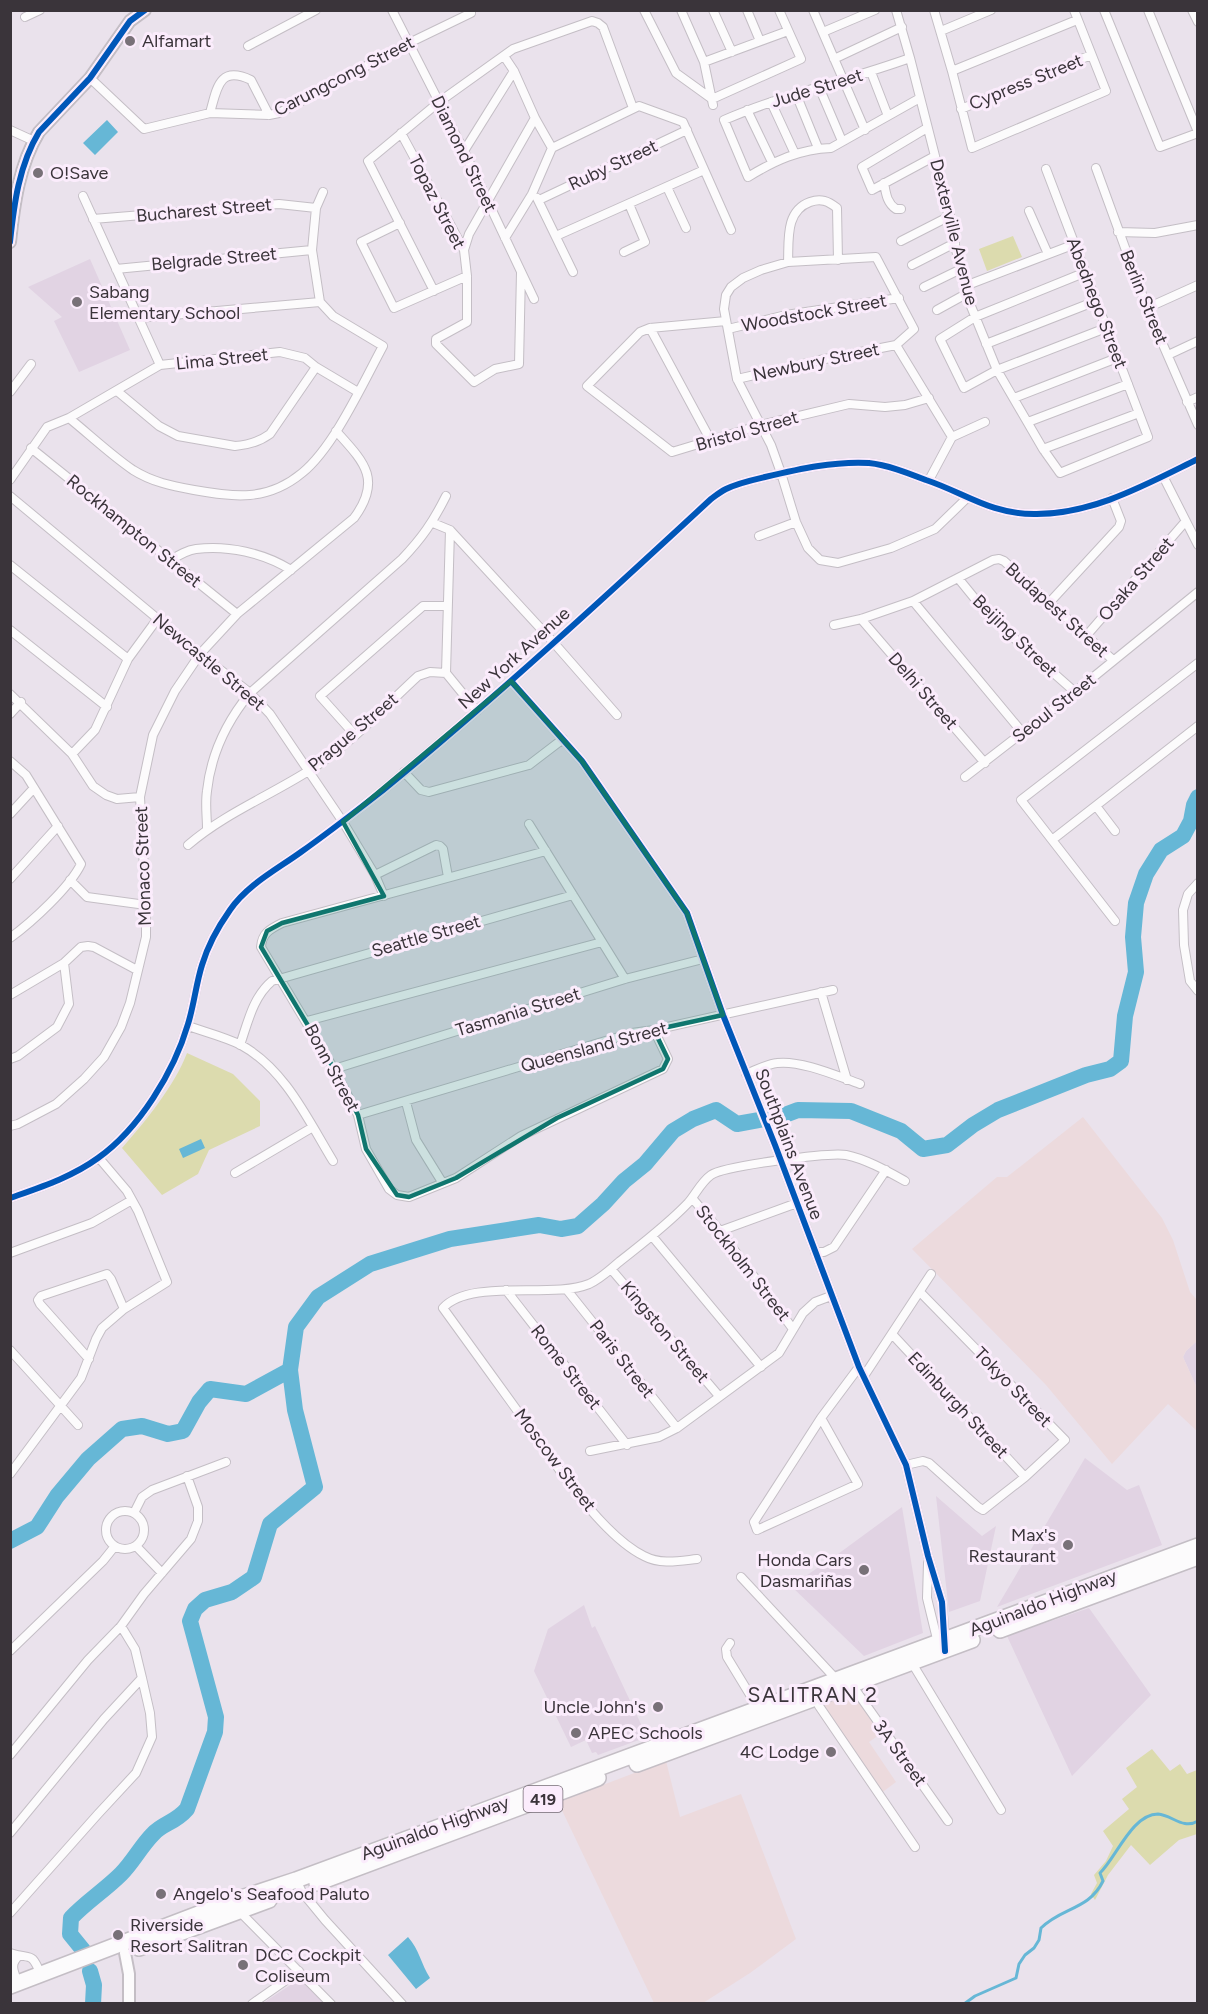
<svg xmlns="http://www.w3.org/2000/svg" width="1208" height="2014" viewBox="0 0 1208 2014" font-family="Figtree,sans-serif">
  <style>
    .built { fill: #e1d3e3 }
    .industrial { fill: #ecdadd }
    .green { fill: #dcdbae }
    .water { fill: #66b7d6 }
    .lines { fill: none; stroke-linecap: round; stroke-linejoin: round }
    .stream { stroke: #66b7d6; stroke-width: 3 }
    .river { stroke: #66b7d6; stroke-width: 16 }
    .street-casing { stroke: #c4bec5; stroke-width: 10 }
    .secondary-casing { stroke: #c4bec5; stroke-width: 14 }
    .highway-casing { stroke: #c4bec5; stroke-width: 18 }
    .street { stroke: #fcfbfc; stroke-width: 8 }
    .secondary { stroke: #fcfbfc; stroke-width: 10 }
    .highway { stroke: #fcfbfc; stroke-width: 15 }
    .cycleway-casing { stroke: #fbecfc; stroke-width: 10 }
    .cycleway { stroke: #0057b8; stroke-width: 6 }
    .marked { fill: #0f766e; fill-opacity: 0.2; stroke: #0f766e; stroke-width: 4.5; stroke-linejoin: round }
    .poi-dot { fill: #787178; stroke: #fbecfc; stroke-width: 2 }
    .labels { text-anchor: middle; dominant-baseline: central; stroke-width: 6; stroke-linejoin: round; paint-order: stroke }
    .shield { fill: #fbecfc; stroke: #746b74; stroke-width: 1.5 }
    .shield-label { font-size: 16px; font-weight: bold; fill: #3a343a }
    .poi-label { font-size: 18px; fill: #3a343a; stroke: #fbecfc; text-anchor: start }
    .street-label { font-size: 18px; fill: #3a343a; stroke: #fbecfc }
    .quarter-label { font-size: 21px; letter-spacing: 1.5px; fill: #3a343a; stroke: #fbecfc }
  </style>
  <rect width="100%" height="100%" fill="#eae2ec"/>
  <!-- built -->
  <path class="built" d="M90,259l40,91 -51,22 -25,-51 8,-4 -34,-30z
    M1197,1341v47l-14,-31 3,-6z
    M1085,1458l42,32 12,-5 23,60 -165,62z
    M936,1496l46,40 14,-10 -16,75 -31,11z
    M902,1507l21,126 -59,23 -73,-70 47,-32z
    M584,1605l8,23 3,-2 52,111 -49,18 -2,-3 -4,1 -6,-13 -15,7 -37,-76 14,-42z
    M1089,1608l62,87 -79,81 -65,-140z
    M300,1979l24,24h-61l32,-21z"/>
  <!-- industrial -->
  <path class="industrial" d="M1083,1117l79,101 11,22 17,52 7,8v41l-11,10 -3,6 14,31v43l-29,-27 -56,60 -66,-79 -134,-136 85,-72h10z
    M853,1693l29,40 -13,9 27,40 -16,12 -60,-88z
    M666,1761l14,56 61,-23 55,145 -46,34 -47,30h-49l-96,-201z"/>
  <!-- green -->
  <path class="green" d="M1013,236l9,21 -35,14 -8,-22z
    M187,1053l46,21 27,27v25l-51,24 -11,24 -36,21 -40,-47c23,-26 53,-63 65,-95z
    M1152,1749l18,22 10,-7 7,10 10,-4v64l-18,6 -29,25 -19,-20 -23,30 -13,25 -4,-6 6,-11 -3,-8 12,-14 7,-15 -10,-15 26,-22 -7,-10 15,-12 -11,-19z"/>
  <!-- water -->
  <path class="water" d="M107,120l11,12 -23,23 -12,-12z
    M201,1139l4,9 -22,10 -4,-9z
    M408,1937c11,12 13,27 22,41l-14,11 -28,-34z"/>
  <g class="lines">
    <!-- stream -->
    <path class="stream" d="M964,2004l11,-8 41,-18 3,-14 6,-9 9,-7 5,-8 2,-12c21,-21 48,-18 62,-47l-3,-8c16,-15 32,-59 58,-59 14,1 25,16 40,7"/>
    <!-- river -->
    <path class="river" d="M10,1541l27,-14 20,-31 31,-37 34,-30 20,-3 26,8 15,-3 16,-29 11,-13 36,5 44,-24
      M83,1950l-13,-16 1,-16c15,-16 34,-28 50,-44 12,-12 20,-28 32,-40 10,-11 22,-11 34,-25l28,-77 1,-15 -26,-96 5,-12 10,-9 27,-8 22,-15 16,-53 45,-37 -20,-77 -5,-40 6,-43 22,-30 52,-33 80,-25 89,-14 22,4 17,-3 25,-22 21,-23 21,-17 28,-33 20,-12 23,-9 21,14 45,-8 16,-6 53,1 50,20 22,18 24,-4 26,-20 25,-15 88,-35 24,-6 11,-8 4,-45 11,-44 -3,-35 3,-34 10,-29 15,-24 22,-14 8,-15 3,-16 4,-8
      M90,1971l4,14 -1,19"/>
    <defs>
      <path id="street" d="M392,10l72,141 70,148
        M644,10l32,63 36,26
        M681,10l23,52 9,43
        M713,10l19,42
        M747,10l13,31
        M813,10l52,120
        M896,10l14,48 25,98 31,138 31,76 46,79 17,24 88,-36 -102,-268
        M934,10l18,61 20,77 134,-57 -32,-81
        M1104,10l56,137 38,-14
        M1148,10l50,122
        M1192,10l6,12
        M25,17l15,-7
        M941,31l50,-21
        M823,32l52,-22
        M248,46l68,-36
        M504,56l10,15 21,47 17,30
        M910,58c-61,22 -125,36 -186,62l24,57c26,-16 52,-28 83,-29l89,-50
        M834,59l68,-32
        M704,62l84,-31
        M952,71l125,-51
        M871,72l17,44
        M90,78l54,51 66,-16 59,2 10,-2 130,-70 62,-30
        M819,87l23,54
        M796,94l22,54
        M712,99l89,-40 -22,-49
        M771,102l24,52
        M961,109l130,-54
        M747,110l25,52
        M210,113c7,-25 9,-48 41,-33l18,35
        M927,128l-65,39 10,23 63,-34
        M10,130l24,11
        M401,133l63,117 3,26v46l-31,17v5l38,38 21,-13 24,-5 2,-92
        M464,151l50,-80
        M1096,168l51,140 51,117
        M884,183c2,11 3,20 12,26h5
        M667,187l19,41
        M83,196l77,169
        M537,198l36,74
        M539,200l148,-70
        M1029,211l19,43
        M93,219l186,-15 37,4
        M400,223l-39,19 33,66 73,-32
        M1118,232l37,1 43,-8
        M556,236l148,-66
        M505,238l27,-44 20,-46 87,-42 44,16 48,108
        M901,241l49,-25
        M464,250l5,-16 66,-116
        M624,252l21,-10 -16,-38
        M788,262c1,-22 -3,-51 22,-60 11,-4 18,-1 27,6l1,52
        M912,265l43,-22
        M116,269l196,-19
        M1086,272l-111,45 -35,22 24,49 33,-18 109,-42
        M965,286l110,-42
        M924,287l37,-18
        M434,291l-66,-130 71,-59 74,-53 79,-28 6,2 5,4 30,81
        M1147,308l51,-23
        M937,310l29,-16
        M138,318l182,-16
        M726,321l-76,7 -10,4 -53,54 85,66 89,-27 88,-21 36,3 20,-2 24,-7
        M650,328l61,113
        M728,329l58,-14 113,-17
        M986,344l110,-43
        M896,345l18,-16 -38,-72 -88,5 -27,8 -18,8 -12,9 -5,8 -2,14 13,70 34,66 10,28 15,49 12,26 12,12 18,3 53,-15 44,-19 32,-31
        M896,345l56,92 -23,43
        M1168,355l30,-14
        M737,379l83,-19 76,-15
        M117,391l42,35 19,10 57,10c14,-1 24,-4 35,-12l46,-67
        M10,392l21,-28
        M1014,398l103,-40
        M1187,402l11,-5
        M69,418c21,17 42,37 64,52 19,12 39,16 61,20 40,7 73,12 108,-17 32,-26 61,-90 81,-127l-50,-30 -13,-14 -8,-52 4,-42 7,-16
        M1028,422l100,-38
        M952,437l33,-15
        M31,448l206,166
        M1043,449l96,-36
        M1163,476l35,69
        M10,480l37,-53 22,-9 91,-53 120,-13 25,6 11,9 42,25
        M10,496l190,158 50,39 20,21 73,108 32,53 9,21
        M433,523l17,7 104,113 63,72
        M759,536l37,-14
        M171,560c8,-5 16,-10 25,-11 32,-4 68,4 95,21
        M10,565l118,94
        M958,578l31,38 86,76
        M913,601l109,131
        M1049,603l70,-76 2,-6 -9,-23
        M861,619l124,144
        M834,625l27,-6 52,-18 80,-41 6,-1 5,2 109,99
        M10,630l97,77
        M1087,635l98,-113
        M446,673l4,-143
        M511,681l71,80 105,152 36,102 52,130 84,222 47,98 22,91 14,46 3,38
        M10,694l62,60 21,32 13,9 11,4 23,-2
        M10,714l11,-12
        M354,734l-34,-38 103,-90h24
        M72,754l23,-24 33,-71 30,-41
        M10,761l16,14 55,89c-11,23 -49,58 -71,74
        M404,772l17,18 8,2 100,-27 34,-26
        M965,777l110,-85 123,-100
        M1096,806l19,25
        M10,814l24,-26
        M529,824l96,155
        M207,829c0,-13 -2,-26 0,-38 4,-37 20,-70 43,-98l152,-134c20,-21 31,-37 44,-63
        M1052,840l146,-114
        M188,845c36,-31 81,-49 122,-75 39,-24 73,-62 108,-94l12,-4 16,1 31,38
        M546,851l-264,72c-12,6 -20,10 -21,24l73,122 24,46 8,34 23,40 8,6 12,2 47,-19 65,-42 142,-67 5,-10 -14,-29
        M375,875l61,-30 4,1 3,3 5,28
        M10,879l48,-53
        M70,880l17,17 59,8
        M1198,883l-10,11 -5,16 1,35 6,36 8,10
        M1115,921l-94,-121 177,-137
        M821,992l26,88
        M10,995l54,-32 17,-16 7,-1 6,1 43,23
        M307,1021l295,-79
        M188,1026c17,6 37,11 53,19 44,24 67,75 92,116
        M240,1045c8,-23 13,-48 32,-64l301,-86
        M10,1059l8,-3 39,-29 12,-23 -5,-41
        M334,1069l291,-90 78,-20
        M746,1074c10,-4 21,-10 31,-11 24,-3 60,13 83,21
        M406,1102l10,38 26,42
        M358,1115l274,-82 22,-3 179,-40
        M10,1126l8,-2 38,-20 28,-25 20,-22 17,-30 9,-24 16,-66v-32l-6,-108 13,-62 22,-44 25,-37 37,-40 117,-96c29,-39 9,-57 -18,-87
        M235,1173l78,-46
        M10,1198c31,-11 62,-21 88,-40 41,-29 76,-86 90,-134 6,-19 8,-40 14,-59 6,-20 16,-38 28,-55 17,-25 46,-40 71,-58 27,-19 54,-40 81,-61 113,-93 221,-192 329,-292 4,-3 9,-7 15,-10 12,-6 26,-9 39,-12 34,-8 69,-16 104,-14 19,2 39,10 57,17 39,13 64,34 108,34 58,1 113,-30 164,-55
        M692,1198l28,33 73,98
        M720,1231l77,-28
        M652,1236l109,131
        M815,1252h9l10,-5 52,-77
        M10,1253l82,-30 40,-23
        M611,1269l108,127
        M506,1290l121,155
        M567,1290l110,138
        M892,1334l133,143
        M10,1350l68,75
        M89,1359l-49,-55 -2,-4 3,-4 66,-22 4,5 13,30
        M864,1376l67,-102
        M821,1418l37,66 -101,46 -3,-8 67,-104 38,-51
        M590,1451l69,-14 18,-9 102,-75 24,-40 12,-11 16,-6
        M906,1465l17,-4 6,2 49,44 5,3 42,-33 40,-37 -145,-148
        M10,1474l71,-96 15,-39 6,-11 22,-19 43,-27 -29,-71 -11,-20 -28,-33
        M106 1530a19 19 0 1 1 38 0a19 19 0 1 1-38 0Z
        M134,1513l8,-16 10,-7 74,-28
        M136,1546l26,27
        M697,1559c-18,2 -36,6 -53,-3 -41,-20 -86,-88 -112,-125 -30,-41 -59,-82 -89,-123 27,-30 109,-9 146,-24 11,-5 21,-14 30,-22 24,-19 48,-37 69,-59 8,-9 13,-21 23,-28 13,-9 120,-23 135,-20 20,4 41,16 59,26
        M928,1563l-1,35 11,45
        M741,1577l95,102
        M730,1643l-4,6 1,8 31,51
        M10,1651l93,-90 12,-15
        M913,1662l2,6 86,142
        M852,1685l96,136
        M816,1698l3,8 96,141
        M10,1755l78,-95 33,-34 23,-32 47,-55 7,-18v-14l-11,-31
        M10,1833l94,-114 38,-41 -7,-29 -14,-23
        M296,1880l6,12 23,28 77,84
        M239,1911l92,93
        M10,1913l88,-99 38,-41 16,-36 -2,-24 -8,-35
        M10,1953c21,7 21,-3 31,22
        M18,1983c-4,-11 -9,-19 1,-27
        M252,2004l47,-33"/>
      <path id="secondary" d="M10,242c4,-38 9,-77 29,-110l51,-54 40,-57 15,-11
        M125,1953l4,21v30"/>
      <path id="highway" d="M1000,1630l198,-73
        M637,1764l335,-124
        M317,1883l281,-105
        M139,1948l130,-48
        M10,1986l225,-86 61,-20 902,-334"/>
    </defs>
    <!-- street casing -->
    <use href="#street" class="street-casing"/>
    <!-- secondary casing -->
    <use href="#secondary" class="secondary-casing"/>
    <!-- highway casing -->
    <use href="#highway" class="highway-casing"/>
    <!-- street -->
    <use href="#street" class="street"/>
    <!-- secondary -->
    <use href="#secondary" class="secondary"/>
    <!-- highway -->
    <use href="#highway" class="highway"/>
    <defs>
      <path id="cycleway" d="M10,242c4,-38 9,-77 29,-110l51,-54 40,-57 15,-11
        M511,681l71,80 105,152 36,102 52,130 84,222 47,98 22,91 14,46 3,49
        M10,1198c31,-11 62,-21 88,-40 41,-29 76,-86 90,-134 6,-19 8,-40 14,-59 6,-20 16,-38 28,-55 17,-25 46,-40 71,-58 27,-19 54,-40 81,-61 113,-93 221,-192 329,-292 4,-3 9,-7 15,-10 12,-6 26,-9 39,-12 34,-8 69,-16 104,-14 19,2 39,10 57,17 39,13 64,34 108,34 58,1 113,-30 164,-55"/>
    </defs>
    <!-- cycleway casing -->
    <use href="#cycleway" class="cycleway-casing"/>
    <!-- cycleway -->
    <use href="#cycleway" class="cycleway"/>
  </g>
  <!-- marked area -->
  <path class="marked" d="M511,681l71,80 105,152 36,102 -69,15 14,29 -5,10 -106,49 -101,60 -47,19 -12,-2 -31,-46 -8,-34 -24,-46 -73,-122 6,-16 15,-8 102,-27 -41,-74z"/>
  <!-- markers -->
  <g class="poi-dot">
    <circle cx="130" cy="41" r="6"/>
    <circle cx="38" cy="173" r="6"/>
    <circle cx="77" cy="302" r="6"/>
    <circle cx="1068" cy="1545" r="6"/>
    <circle cx="864" cy="1570" r="6"/>
    <circle cx="658" cy="1707" r="6"/>
    <circle cx="576" cy="1733" r="6"/>
    <circle cx="831" cy="1752" r="6"/>
    <circle cx="161" cy="1894" r="6"/>
    <circle cx="118" cy="1935" r="6"/>
    <circle cx="243" cy="1965" r="6"/>
  </g>
  <g class="labels">
    <!-- shield labels -->
    <rect class="shield" x="523.5" y="1786" width="39" height="26" rx="4.5"/>
    <g class="shield-label">
      <text x="543" y="1799">419</text>
    </g>
    <!-- poi labels -->
    <g class="poi-label">
      <text x="142" y="41">Alfamart</text>
      <text x="50" y="173">O!Save</text>
      <text x="89" y="292">Sabang<tspan x="89" dy="21">Elementary School</tspan></text>
      <text x="1056" y="1535" text-anchor="end">Max's<tspan x="1056" dy="21">Restaurant</tspan></text>
      <text x="852" y="1560" text-anchor="end">Honda Cars<tspan x="852" dy="21">Dasmariñas</tspan></text>
      <text x="646" y="1707" text-anchor="end">Uncle John's</text>
      <text x="588" y="1733">APEC Schools</text>
      <text x="819" y="1752" text-anchor="end">4C Lodge</text>
      <text x="173" y="1894">Angelo's Seafood Paluto</text>
      <text x="130" y="1925">Riverside<tspan x="130" dy="21">Resort Salitran</tspan></text>
      <text x="255" y="1955">DCC Cockpit<tspan x="255" dy="21">Coliseum</tspan></text>
    </g>
    <!-- street labels -->
    <g class="street-label">
      <text transform="translate(344 76) rotate(-27)">Carungcong Street</text>
      <text transform="translate(1026 82) rotate(-22)">Cypress Street</text>
      <text transform="translate(817 88) rotate(-17)">Jude Street</text>
      <text transform="translate(464 154) rotate(64)">Diamond Street</text>
      <text transform="translate(613 165) rotate(-25)">Ruby Street</text>
      <text transform="translate(437 202) rotate(63)">Topaz Street</text>
      <text transform="translate(204 210) rotate(-5)">Bucharest Street</text>
      <text transform="translate(954 232) rotate(76)">Dexterville Avenue</text>
      <text transform="translate(214 259) rotate(-5)">Belgrade Street</text>
      <text transform="translate(1144 297) rotate(68)">Berlin Street</text>
      <text transform="translate(1097 303) rotate(69)">Abednego Street</text>
      <text transform="translate(814 313) rotate(-10)">Woodstock Street</text>
      <text transform="translate(222 359) rotate(-6)">Lima Street</text>
      <text transform="translate(816 362) rotate(-12)">Newbury Street</text>
      <text transform="translate(747 431) rotate(-16)">Bristol Street</text>
      <text transform="translate(134 531) rotate(39)">Rockhampton Street</text>
      <text transform="translate(1136 579) rotate(-49)">Osaka Street</text>
      <text transform="translate(1057 610) rotate(42)">Budapest Street</text>
      <text transform="translate(1015 636) rotate(44)">Beijing Street</text>
      <text transform="translate(514 658) rotate(-42)">New York Avenue</text>
      <text transform="translate(209 662) rotate(40)">Newcastle Street</text>
      <text transform="translate(923 691) rotate(49)">Delhi Street</text>
      <text transform="translate(1054 708) rotate(-38)">Seoul Street</text>
      <text transform="translate(353 732) rotate(-40)">Prague Street</text>
      <text transform="translate(143 866) rotate(-92)">Monaco Street</text>
      <text transform="translate(426 936) rotate(-16)">Seattle Street</text>
      <text transform="translate(518 1012) rotate(-17)">Tasmania Street</text>
      <text transform="translate(594 1047) rotate(-15)">Queensland Street</text>
      <text transform="translate(332 1068) rotate(62)">Bonn Street</text>
      <text transform="translate(789 1144) rotate(69)">Southplains Avenue</text>
      <text transform="translate(743 1263) rotate(52)">Stockholm Street</text>
      <text transform="translate(665 1332) rotate(50)">Kingston Street</text>
      <text transform="translate(622 1359) rotate(52)">Paris Street</text>
      <text transform="translate(566 1367) rotate(52)">Rome Street</text>
      <text transform="translate(1013 1387) rotate(46)">Tokyo Street</text>
      <text transform="translate(958 1405) rotate(47)">Edinburgh Street</text>
      <text transform="translate(555 1460) rotate(53)">Moscow Street</text>
      <text transform="translate(1043 1603) rotate(-21)">Aguinaldo Highway</text>
      <text transform="translate(900 1753) rotate(54)">3A Street</text>
      <text transform="translate(435 1828) rotate(-20)">Aguinaldo Highway</text>
    </g>
    <!-- quarter labels -->
    <g class="quarter-label">
      <text x="813" y="1694">SALITRAN 2</text>
    </g>
  </g>
  <!-- border -->
  <rect width="1208" height="2014" fill="none" stroke="#3a343a" stroke-width="24"/>
</svg>
